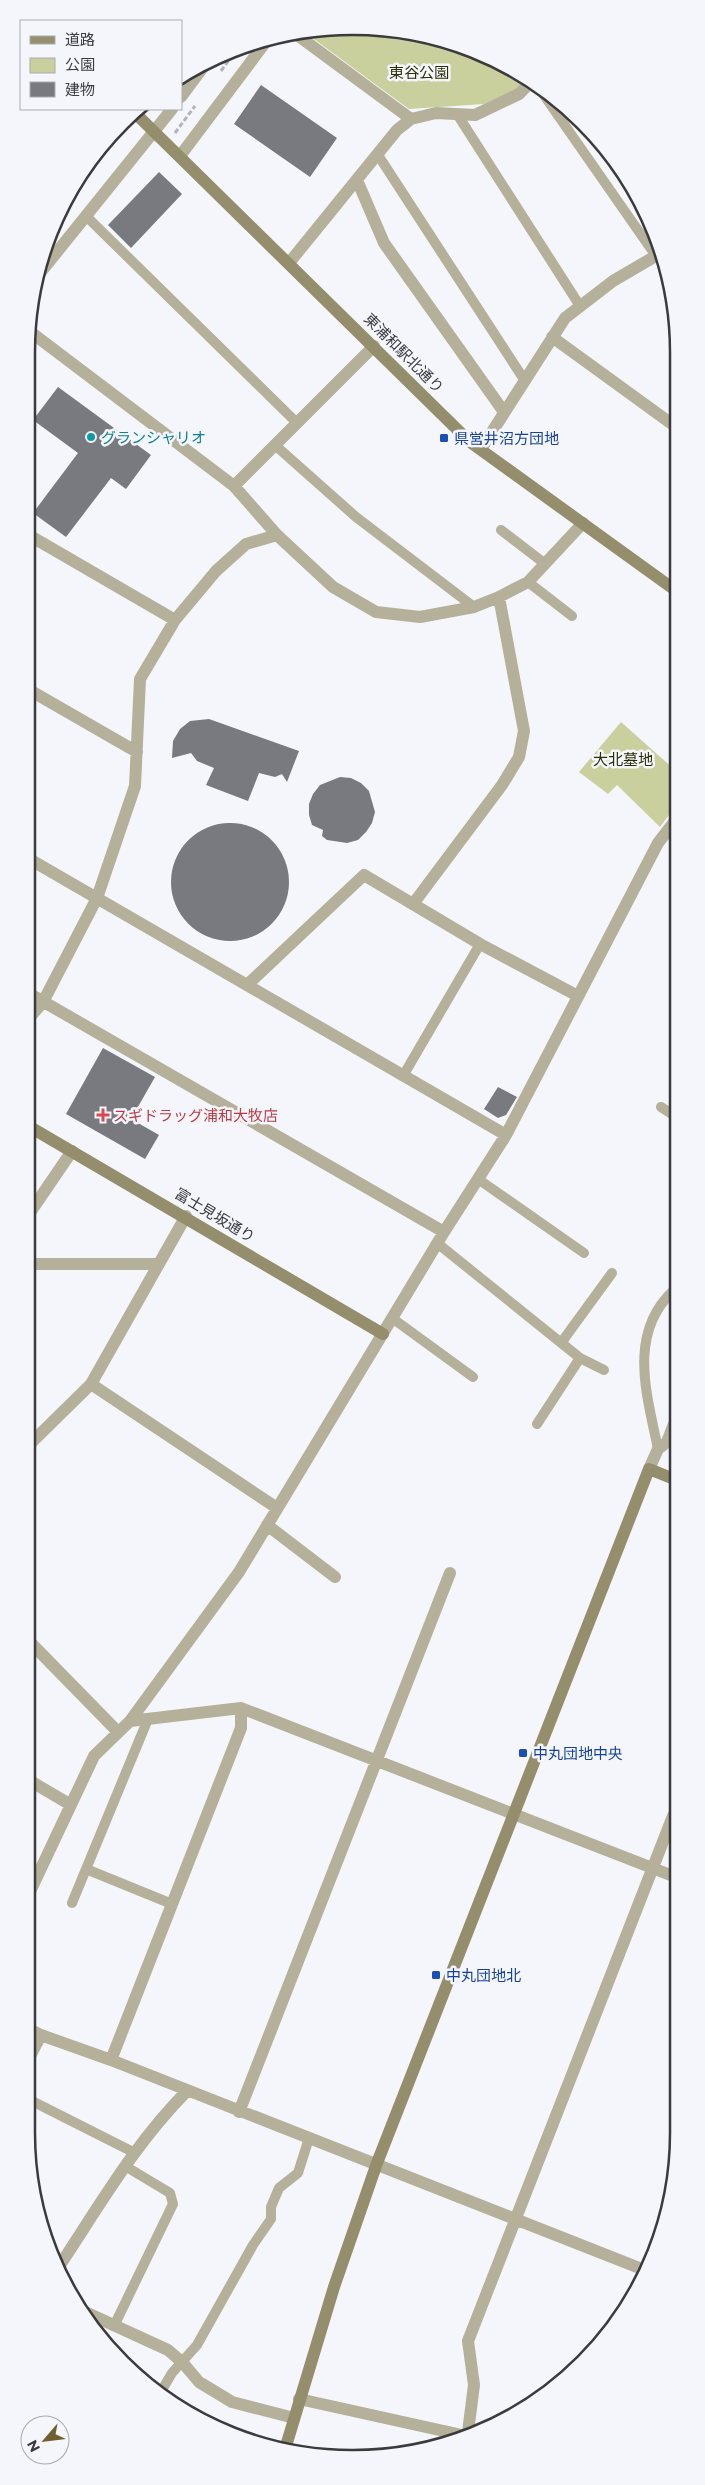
<svg xmlns="http://www.w3.org/2000/svg" width="705" height="2485" viewBox="0 0 705 2485" font-family="Montserrat,'Noto Sans JP',sans-serif">
  <style>
    .green { fill: #c9cf9d }
    .building { fill: #797a7f }
    .lines { fill: none; stroke-linecap: round; stroke-linejoin: round }
    .path { stroke: #b2b4b8; stroke-width: 3; stroke-dasharray: 5 2.5; stroke-linecap: butt }
    .lane { stroke: #b5b099; stroke-width: 10 }
    .street { stroke: #b5b099; stroke-width: 12 }
    .secondary { stroke: #958e6c; stroke-width: 12 }
    .culture-dot { fill: #0f9aa8; stroke: #f4f6fc; stroke-width: 2 }
    .transit-dot { fill: #1a4fb4; stroke: #f4f6fc; stroke-width: 2 }
    .health-dot { fill: #e0444e; stroke: #f4f6fc; stroke-width: 2 }
    .labels { text-anchor: middle; dominant-baseline: central; stroke-width: 5; stroke-linejoin: round; paint-order: stroke }
    .park-label { font-size: 15px; fill: #2c2f04; stroke: #f4f6fc }
    .street-label { font-size: 15px; fill: #3b3b3e; stroke: #f4f6fc }
    .culture-label { font-size: 15px; fill: #0d838f; stroke: #f4f6fc; text-anchor: start }
    .transit-label { font-size: 15px; fill: #164399; stroke: #f4f6fc; text-anchor: start }
    .health-label { font-size: 15px; fill: #be3a42; stroke: #f4f6fc; text-anchor: start }
    .rim { fill: none; stroke: #3b3b3e; stroke-width: 2.5 }
  </style>
  <rect width="100%" height="100%" fill="#f4f6fc"/>
  <!-- green -->
  <path class="green" d="M352,26l64,6 99,38 11,9 -13,13 -29,12 -75,5 -106,-78z
    M621,722l54,48v37l-15,20 -43,-42 -9,9 -29,-22z"/>
  <!-- building -->
  <path class="building" d="M261,85l76,53 -27,39 -76,-53z
    M159,172l23,22 -51,54 -23,-23z
    M58,387l93,68 -25,34 -15,-11 -45,59 -33,-24 45,-60 -45,-33z
    M209,719l90,32 -12,31 -5,-8 -7,3 -16,-4 -11,28 -42,-16 8,-17 -17,-7 -6,-8 -19,5 1,-17 7,-12 10,-8z
    M340,777l11,1 10,5 8,8 6,21 -3,11 -6,9 -8,8 -11,3 -20,-3 -5,-4 1,-6 -11,-5 -3,-10v-11l4,-10 7,-9z
    M171 882a59 59 0 1 1 118 0a59 59 0 1 1-118 0Z
    M103,1048l52,29 -24,42 28,16 -14,24 -79,-45z
    M498,1087l19,10 -11,18 -8,3 -14,-9z"/>
  <g class="lines">
    <!-- path -->
    <path class="path" d="M221,71l17,-23
      M175,133l20,-27"/>
    <!-- lane -->
    <path class="lane" d="M541,91l115,165
      M457,114l123,192
      M378,155l147,226
      M87,217l209,205
      M276,446l80,71 118,90
      M501,530l43,33
      M528,582l44,34
      M403,1076l77,-132
      M661,1107l14,9
      M478,1179l106,74
      M437,1243l143,115 24,12
      M392,1318l81,59
      M561,1343l51,-70
      M537,1424l43,-66
      M658,1449c-11,-54 -31,-116 16,-159
      M86,1869l86,35
      M72,1903l76,-184
      M26,2098l109,55
      M114,2326l59,-122 -3,-11 -45,-27
      M159,2395l13,-22 25,-28 56,-100 18,-26v-12l8,-19 19,-15 11,-35"/>
    <!-- street -->
    <path class="street" d="M293,32l118,87
      M181,97l26,-35
      M180,156l88,-117
      M357,180l27,63 120,169
      M289,263l108,-133 14,-11 25,-6 39,2 44,-21 12,-12
      M36,278l136,-169
      M32,333l202,153 43,49 56,52 43,25 44,5 54,-10 25,-10 29,-15 55,-59
      M552,337l124,90
      M481,449l84,-131 48,-37 46,-27
      M234,486l140,-140
      M32,537l143,83
      M31,691l106,61
      M31,860l475,275
      M413,904l89,-119 17,-28 5,-26 -25,-134
      M247,985l117,-110 116,69 98,52
      M30,994l414,238
      M30,1017l13,-15 54,-104 38,-112 5,-107 35,-59 41,-49 30,-27 31,-9
      M29,1214l43,-63
      M29,1264h130
      M91,1384l186,124
      M29,1445l62,-61 95,-168
      M649,1469l9,-20 9,-7 7,-18
      M267,1525l68,52
      M28,1640l90,92
      M130,1721l111,-13 432,168
      M27,1779l44,26
      M27,1898l67,-142 36,-35 109,-149 205,-340 62,-97 152,-292 17,-22
      M27,2028l14,7 70,25 536,211
      M111,2060l130,-332v-20
      M26,2064l15,-29
      M239,2112l211,-539
      M58,2268c40,-60 77,-125 129,-177
      M644,2275l18,-44
      M85,2312l83,38 15,13 16,19 33,20 62,16
      M299,2399l163,36
      M468,2432l6,-47 -6,-44 205,-525"/>
    <!-- secondary -->
    <path class="secondary" d="M134,112l336,330 205,148
      M30,1127l353,207
      M286,2446l48,-159 43,-124 272,-694 25,10"/>
  </g>
  <!-- markers -->
  <circle class="culture-dot" cx="91" cy="437" r="5"/>
  <g class="transit-dot">
    <rect x="439" y="433" width="10" height="10" rx="2.5"/>
    <rect x="518" y="1748" width="10" height="10" rx="2.5"/>
    <rect x="431" y="1970" width="10" height="10" rx="2.5"/>
  </g>
  <path class="health-dot" d="M100.5 1107.5h5v5h5v5h-5v5h-5v-5h-5v-5h5z"/>
  <g class="labels">
    <!-- park labels -->
    <g class="park-label">
      <text x="419" y="72">東谷公園</text>
      <text x="623" y="759">大北墓地</text>
    </g>
    <!-- street labels -->
    <g class="street-label">
      <text transform="translate(404 353) rotate(45)">東浦和駅北通り</text>
      <text transform="translate(215 1215) rotate(31)">富士見坂通り</text>
    </g>
    <!-- culture labels -->
    <g class="culture-label">
      <text x="101" y="437">グランシャリオ</text>
    </g>
    <!-- transit labels -->
    <g class="transit-label">
      <text x="454" y="438">県営井沼方団地</text>
      <text x="533" y="1753">中丸団地中央</text>
      <text x="446" y="1975">中丸団地北</text>
    </g>
    <!-- health labels -->
    <g class="health-label">
      <text x="113" y="1115">スギドラッグ浦和大牧店</text>
    </g>
  </g>
  <!-- crop -->
  <path d="M0 0H705V2485H0ZM352 35H353A317 317 0 0 1 670 352V2133A317 317 0 0 1 353 2450H352A317 317 0 0 1 35 2133V352A317 317 0 0 1 352 35Z" fill="#f4f6fc" fill-rule="evenodd"/>
  <path class="rim" d="M352 35H353A317 317 0 0 1 670 352V2133A317 317 0 0 1 353 2450H352A317 317 0 0 1 35 2133V352A317 317 0 0 1 352 35Z"/>
  <!-- legend -->
  <rect x="20" y="20" width="162" height="90" fill="#f4f6fc" stroke="#aaabb0"/>
  <rect x="30" y="36" width="25" height="8" fill="#958e6c" stroke="#aaabb0"/>
  <text x="65" y="45" font-size="15" fill="#3b3b3e">道路</text>
  <rect x="30" y="58" width="25" height="15" fill="#c9cf9d" stroke="#aaabb0"/>
  <text x="65" y="70" font-size="15" fill="#3b3b3e">公園</text>
  <rect x="30" y="82" width="25" height="15" fill="#797a7f" stroke="#aaabb0"/>
  <text x="65" y="95" font-size="15" fill="#3b3b3e">建物</text>
  <!-- north arrow -->
  <g transform="translate(45 2440) rotate(242)"><circle r="24" fill="#f4f6fc" stroke="#aaabb0"/>
  <path d="M0-4L9 19L0 12L-9 19Z" fill="#715f2d"/>
  <text y="-8" font-size="14" font-weight="bold" text-anchor="middle" fill="#3b3b3e">N</text>
  </g>
</svg>
